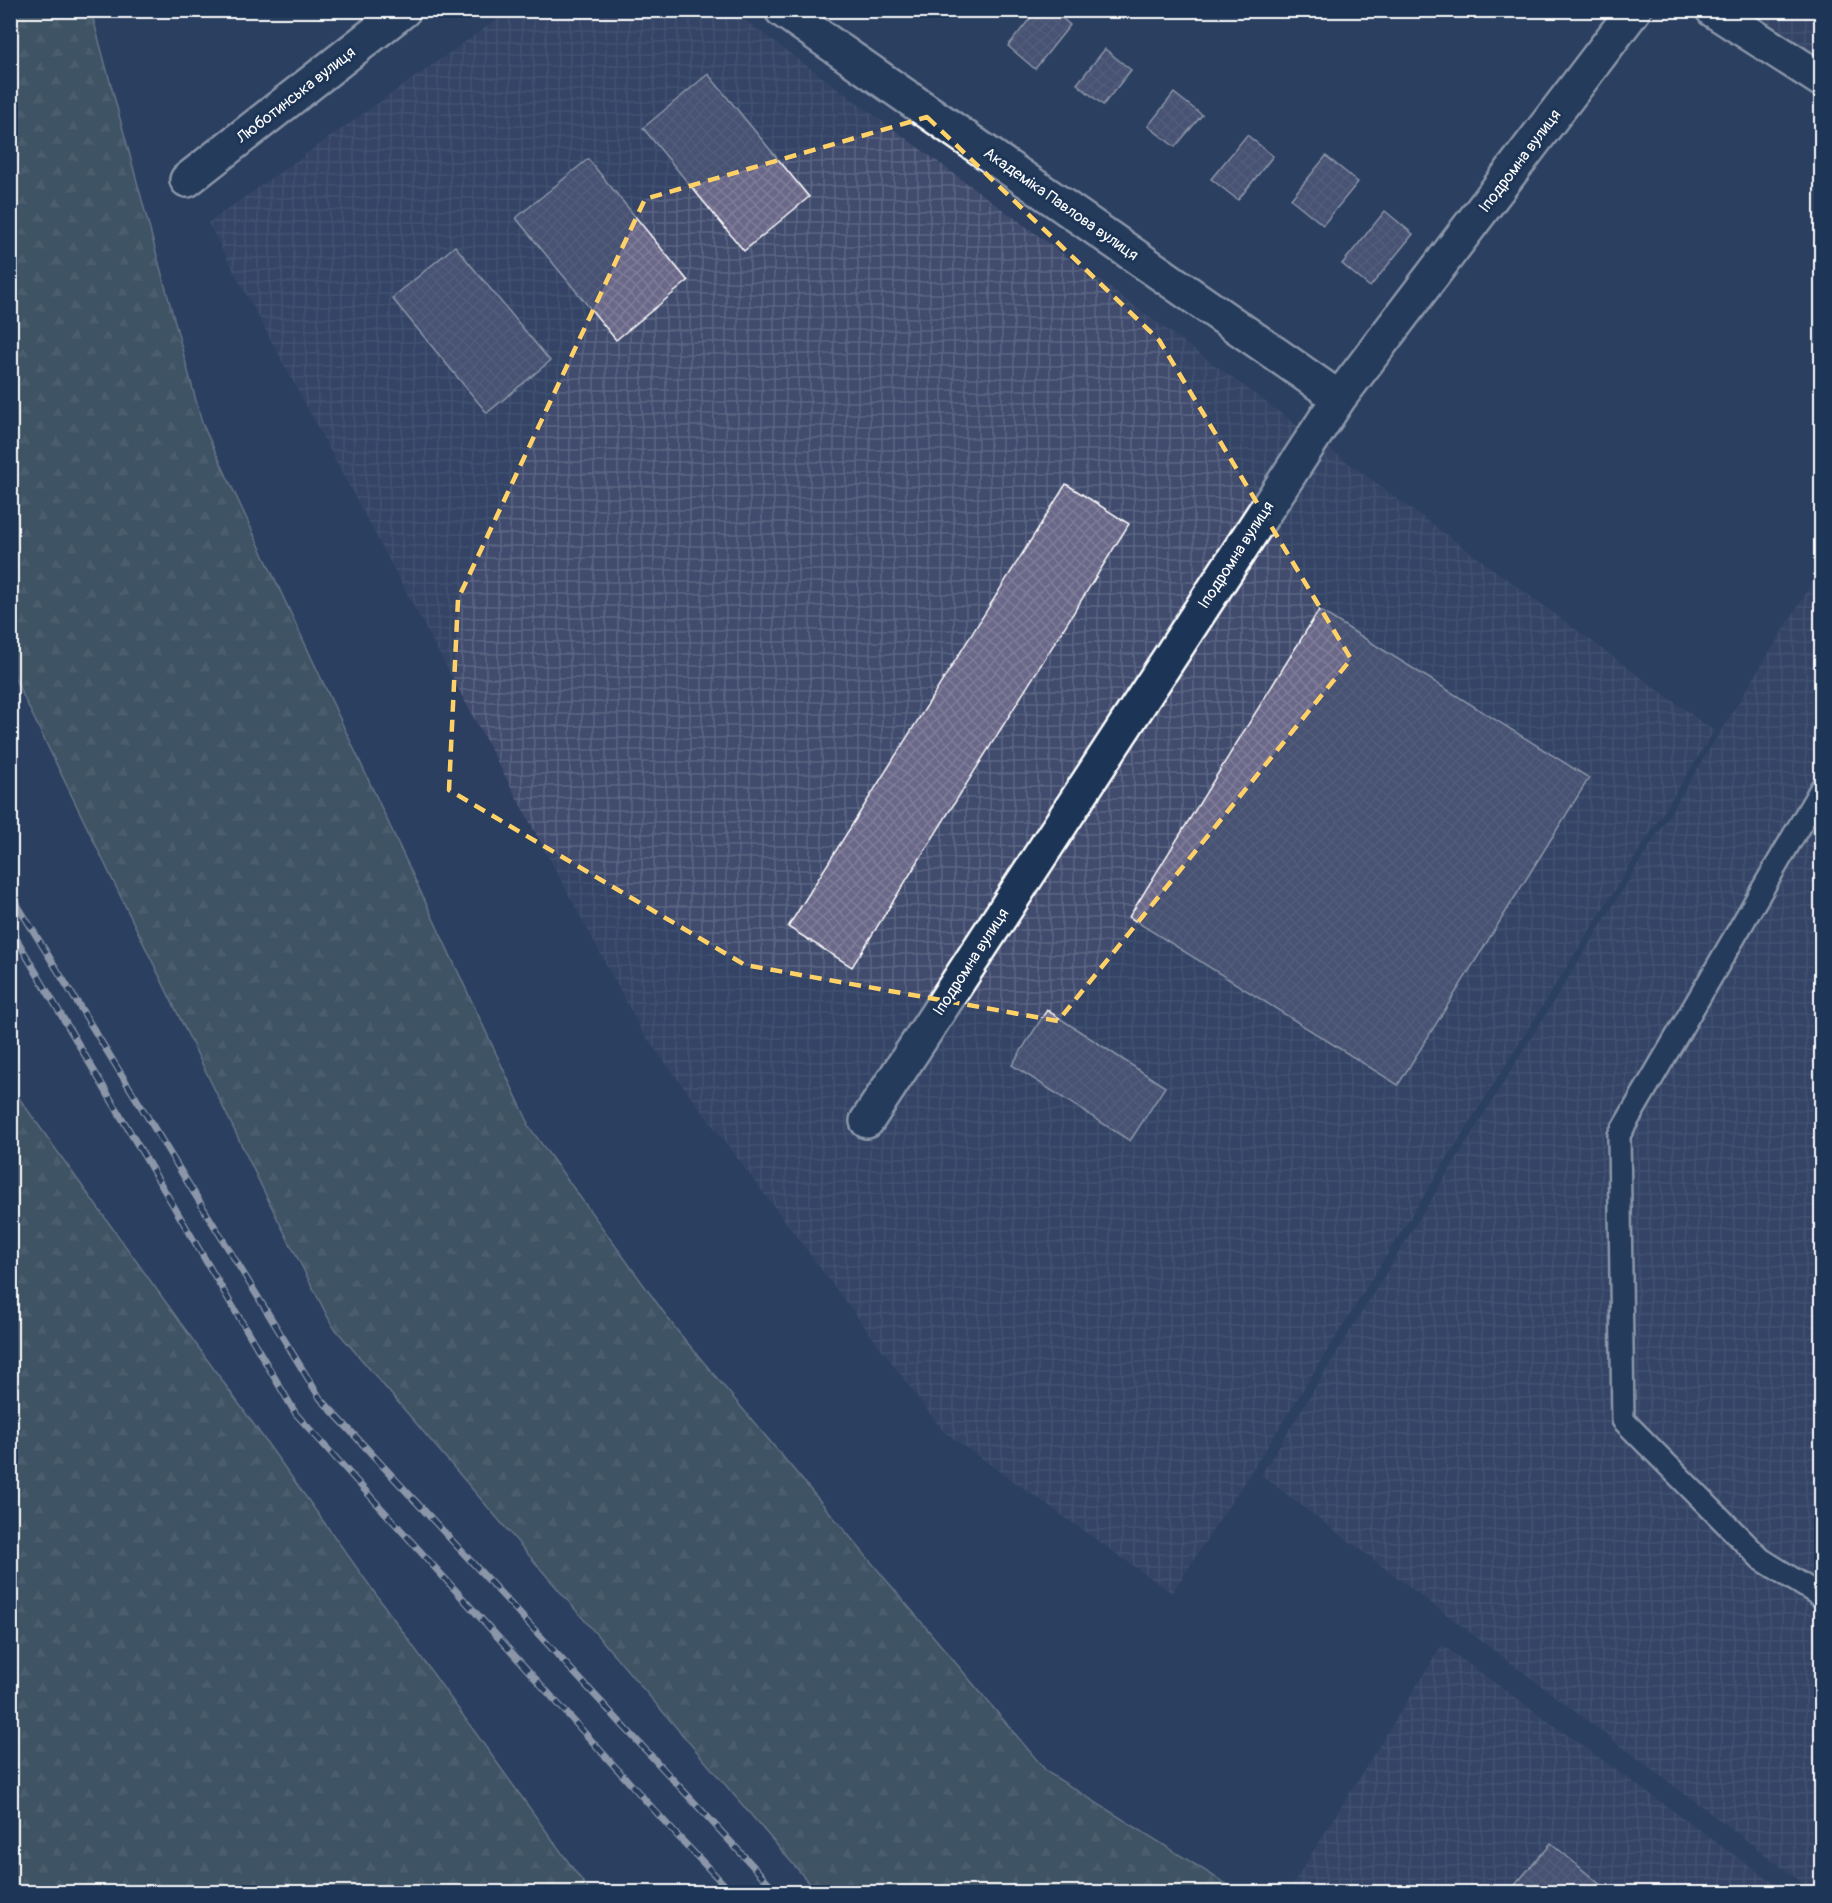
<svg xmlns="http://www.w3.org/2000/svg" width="1832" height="1903" viewBox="0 0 1832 1903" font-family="Pangolin,sans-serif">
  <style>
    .industrial { fill: url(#industrial-grid) }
    .forest { fill: url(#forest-firs); stroke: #abb5b3; stroke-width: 1.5 }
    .building { fill: url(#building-cross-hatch); stroke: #fff; stroke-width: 1.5 }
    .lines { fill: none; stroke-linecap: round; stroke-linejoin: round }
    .lane-casing { stroke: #fff; stroke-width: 26 }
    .street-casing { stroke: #fff; stroke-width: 38 }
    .lane { stroke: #1d3557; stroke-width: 21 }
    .street { stroke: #1d3557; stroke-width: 33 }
    .rail-casing { stroke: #fff; stroke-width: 7 }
    .rail { stroke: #1d3557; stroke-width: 4.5; stroke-dasharray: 14; stroke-linecap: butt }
    .marked { fill: none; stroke: #ffd166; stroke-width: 4.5; stroke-dasharray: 12 8; stroke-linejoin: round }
    .labels { text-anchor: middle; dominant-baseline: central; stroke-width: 6; stroke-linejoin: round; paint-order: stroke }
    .street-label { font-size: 16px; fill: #fff; stroke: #1d3557 }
  </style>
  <defs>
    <pattern id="industrial-grid" width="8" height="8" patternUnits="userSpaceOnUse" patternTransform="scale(1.5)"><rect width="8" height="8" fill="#3f4b6d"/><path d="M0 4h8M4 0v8" fill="none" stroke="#5c6683"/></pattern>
    <pattern id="forest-firs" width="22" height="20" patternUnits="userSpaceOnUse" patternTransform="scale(1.5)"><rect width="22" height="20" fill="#576b67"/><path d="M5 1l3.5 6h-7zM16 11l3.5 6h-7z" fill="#70817e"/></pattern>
    <pattern id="building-cross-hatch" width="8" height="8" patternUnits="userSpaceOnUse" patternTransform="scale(1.5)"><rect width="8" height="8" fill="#6a6788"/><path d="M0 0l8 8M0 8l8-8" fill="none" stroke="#807e9a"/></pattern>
  </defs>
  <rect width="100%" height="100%" fill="#2c3f61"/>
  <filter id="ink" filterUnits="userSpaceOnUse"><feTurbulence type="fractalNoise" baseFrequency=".0167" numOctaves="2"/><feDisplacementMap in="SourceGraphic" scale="12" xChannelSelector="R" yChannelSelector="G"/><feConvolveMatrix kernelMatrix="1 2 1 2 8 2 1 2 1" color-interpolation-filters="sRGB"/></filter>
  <g filter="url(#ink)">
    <!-- industrial -->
    <path class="industrial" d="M509,11h223l982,720 -447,716 -95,146 -228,-161 -301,-399 -435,-810z
      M1713,11h108v69z
      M1821,569v1323h-6l-554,-417z
      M1442,1645l344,247h-498z"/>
    <!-- forest -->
    <path class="forest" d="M10,11h81l111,412 326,699 -1,2 148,204 372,444 192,120h-422l-485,-567 -54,-105 -263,-541 -4,-16z
      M11,1087l579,805h-579z"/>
    <!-- building -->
    <path class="building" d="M1037,10h16l17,15 -35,44 -27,-23z
      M1105,49l26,21 -28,35 -26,-21z
      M708,74l101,123 -65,54 -101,-123z
      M1174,93l28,22 -27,32 -27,-21z
      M1247,135l26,21 -35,44 -27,-21z
      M1326,156l32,26 -35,43 -32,-26z
      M588,159l100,122 -72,59 -100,-122z
      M1385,211l28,23 -43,53 -28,-23z
      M455,246l95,115 -63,52 -95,-115z
      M1066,484l63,40 -277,443 -64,-40z
      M1319,610l270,168 -191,307 -269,-168z
      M1047,1010l118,77 -35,54 -118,-76z
      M1551,1843l58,49h-100z"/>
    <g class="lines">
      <defs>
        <path id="lane" d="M1822,787l-203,348 4,285 138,139 61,38"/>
        <path id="street" d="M782,10l557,388
          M1713,10l109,70
          M187,180l217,-170
          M867,1121l472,-723 295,-388"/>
      </defs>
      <!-- lane casing -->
      <use href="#lane" class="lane-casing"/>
      <!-- street casing -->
      <use href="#street" class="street-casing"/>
      <!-- lane -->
      <use href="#lane" class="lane"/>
      <!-- street -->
      <use href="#street" class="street"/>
      <defs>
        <path id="rail" d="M10,893l310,505 457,494
          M10,928l286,486 379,419 56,59"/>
      </defs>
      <!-- rail casing -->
      <use href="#rail" class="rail-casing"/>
      <!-- rail -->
      <use href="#rail" class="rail"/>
    </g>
  </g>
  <!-- marked area -->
  <path d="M0 0H1832V1903H0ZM927,117l232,223 192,319 -293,362 -313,-56 -296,-175 9,-191 187,-400z" fill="#2c3f61" fill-opacity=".55" fill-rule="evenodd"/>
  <path class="marked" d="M927,117l232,223 192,319 -293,362 -313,-56 -296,-175 9,-191 187,-400z"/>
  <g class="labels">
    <!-- street labels -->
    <g class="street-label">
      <text transform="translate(296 95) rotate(-38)">Люботинська вулиця</text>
      <text transform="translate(1520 161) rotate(-53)">Іподромна вулиця</text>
      <text transform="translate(1061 204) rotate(35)">Академіка Павлова вулиця</text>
      <text transform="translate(1236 555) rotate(-57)">Іподромна вулиця</text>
      <text transform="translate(971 962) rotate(-57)">Іподромна вулиця</text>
    </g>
  </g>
  <!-- margin -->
  <rect width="1832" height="1903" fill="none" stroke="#1d3557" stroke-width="36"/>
  <rect x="18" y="18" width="1796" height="1867" fill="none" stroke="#fff" stroke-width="2" filter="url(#ink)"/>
</svg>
